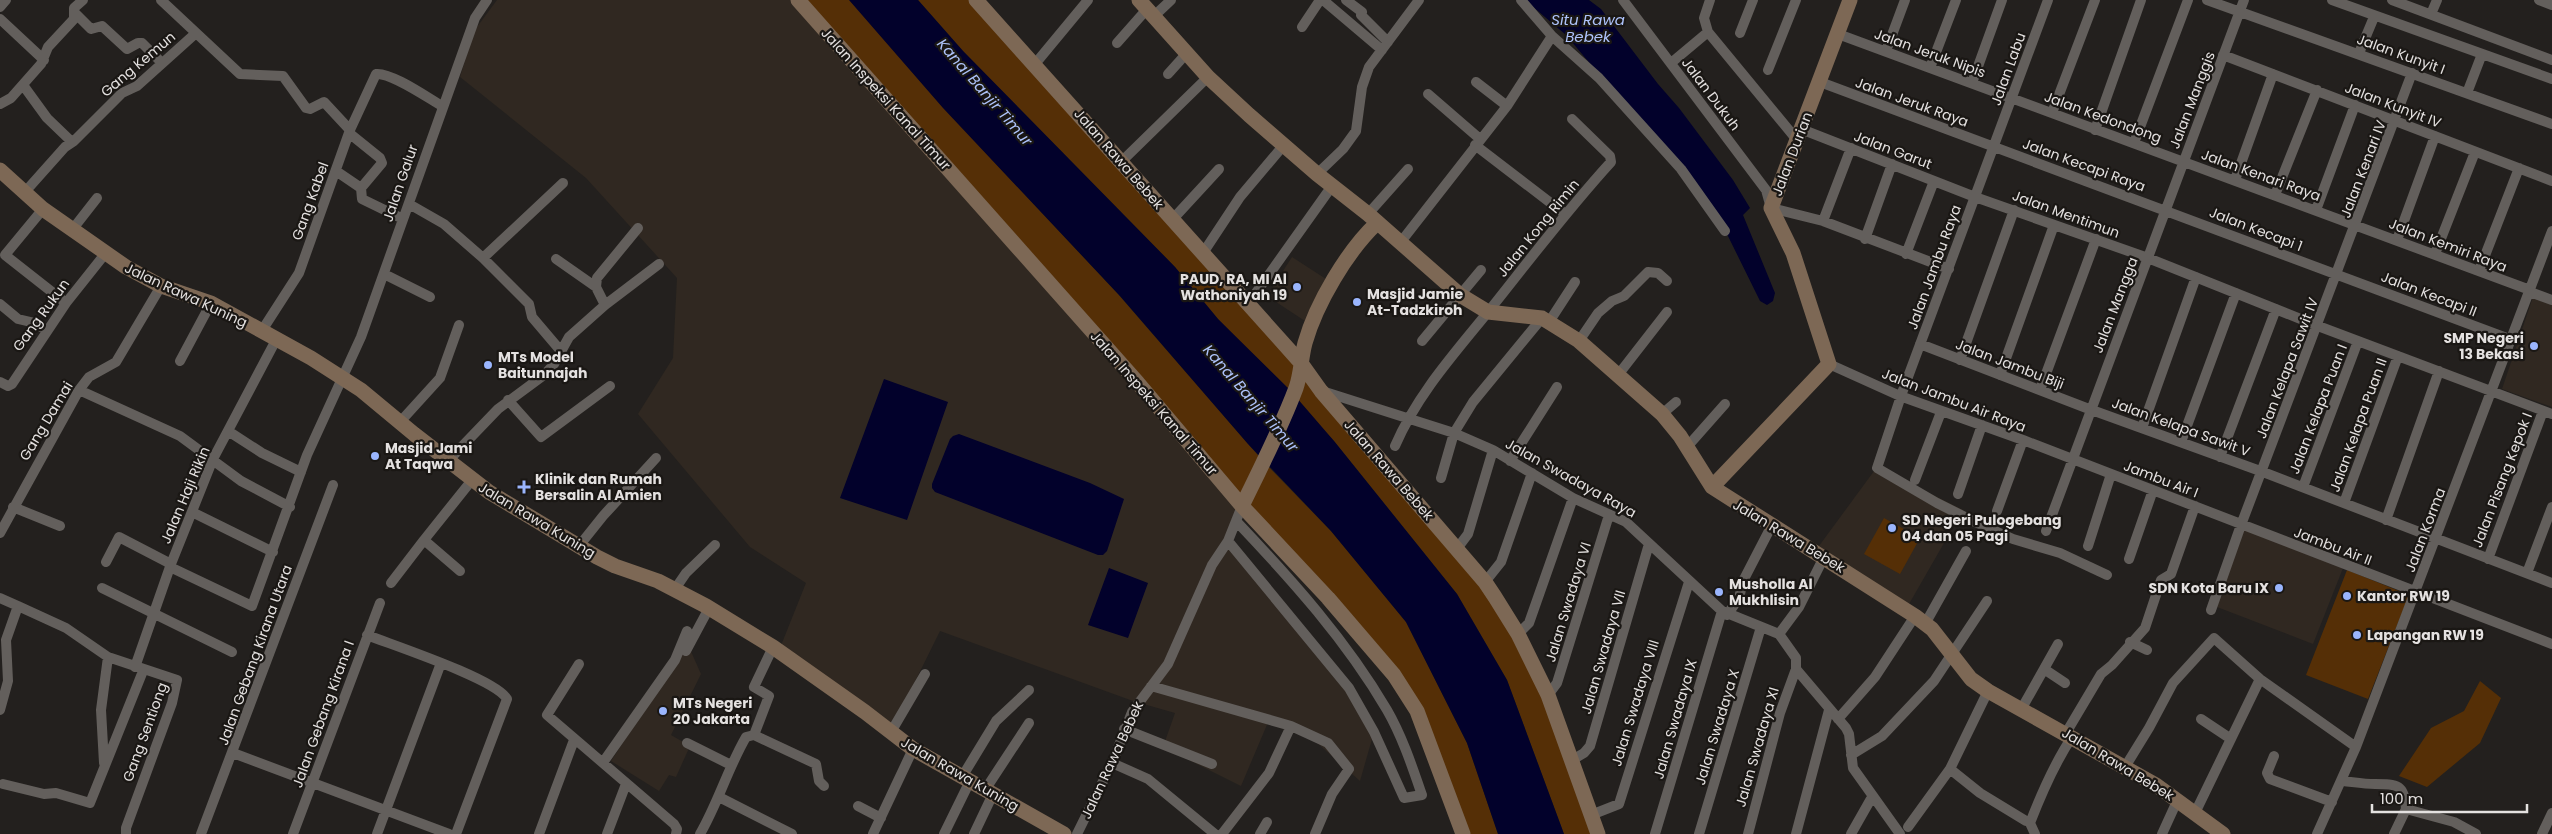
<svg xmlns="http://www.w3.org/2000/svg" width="2552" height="834" viewBox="0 0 2552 834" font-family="Poppins,sans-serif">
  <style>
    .built { fill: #302821 }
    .green { fill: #552f06 }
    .water { fill: #02012b }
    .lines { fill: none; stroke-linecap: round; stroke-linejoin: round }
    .street { stroke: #635f5c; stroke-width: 10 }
    .secondary { stroke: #7d6855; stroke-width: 15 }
    .poi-dot { fill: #9ab5fd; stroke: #1a1714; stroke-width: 2 }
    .labels { text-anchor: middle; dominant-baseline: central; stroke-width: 4.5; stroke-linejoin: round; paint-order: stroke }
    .street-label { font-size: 14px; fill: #e4e1e0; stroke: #1a1714 }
    .poi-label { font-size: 14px; font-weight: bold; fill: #e4e1e0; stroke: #1a1714; text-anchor: start }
    .water-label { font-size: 15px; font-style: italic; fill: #aec3fb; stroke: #1a1714 }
  </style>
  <rect width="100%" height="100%" fill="#23201e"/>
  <!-- built -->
  <path class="built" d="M497,0h298l447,506 -14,35 95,115 51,76 -14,49 -45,-40 -46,-21 -28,66 -78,-39 12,-34 -42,-12 -193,-70 -50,101 -110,-84 26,-65 -56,-36 -112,-133 35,-56 4,-80 -91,-100 -126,-101 14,-46z
    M1292,257l34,22 -21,42 -38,-25z
    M2533,297l19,7v103l-50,-18z
    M1877,467l86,43 -54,94 -90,-58z
    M2243,529l100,39 -30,76 -96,-37z
    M708,612l4,3 -23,32 12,27 -30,61 19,11 -14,31 -7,-2 -10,16 -48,-30z"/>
  <!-- green -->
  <path class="green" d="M798,0h52l137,154 131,140 145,167 68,70 75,91 61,121 31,91h-37l-46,-126z
    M918,0h58l325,363 217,271 79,200h-33l-57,-154 -50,-86 -123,-153 -116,-122 -43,-52 -212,-216z
    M1884,518l36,20 -20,36 -36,-20z
    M2347,570l62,25 -41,104 -62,-24z
    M2480,681l21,17 -21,45 -53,44 -28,-11 32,-48 33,-17z"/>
  <!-- water -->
  <path class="water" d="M849,0h69l45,51 212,216 43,52 72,71 44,51 123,153 50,86 57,154h-66l-31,-91 -61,-121 -75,-91 -83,-87 -128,-148 -177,-188z
    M1525,0h64l12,9 57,75 21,24 54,72 17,28 -7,7 32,78 -2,8 -6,4 -7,-4 -34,-69 -90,-114 -70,-83z
    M884,379l64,23 -41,118 -67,-22z
    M959,434l131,49 34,16 -17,52 -4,4h-5l-163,-63 -3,-4v-4l18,-45 3,-3z
    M1109,568l39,15 -20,55 -40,-13z"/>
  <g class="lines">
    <!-- street -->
    <path class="street" d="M161,0l79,74 43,2 23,32 4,1 14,-7 26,28
      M1323,0l59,50
      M1346,0l16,12 -1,3 27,27
      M1521,0l31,36 47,42 82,91 44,62
      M1623,0l143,190 5,18 52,13 126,48
      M2048,0l-146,393 -25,75 60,35 38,19 38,17 47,14 47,22
      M2207,0l345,124
      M2332,0l220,79
      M2392,0l160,60
      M2539,0l13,5
      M0,7l6,-7
      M75,13l16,16 11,-3 25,23 11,-6h4l20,20
      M2431,14l6,-14
      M1153,17l18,-17
      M0,19l44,41
      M1302,27l18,-27
      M1708,32l89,108
      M1740,33l13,-33
      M1838,34l692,256
      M1117,43l30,-34
      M1886,51l19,-51
      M2359,53l15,-36
      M2223,55l329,126
      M1671,63l37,-31 -4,-14 6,-18
      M1035,64l53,-64
      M1930,68l26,-68
      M1768,70l28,-70
      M1168,74l18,-20
      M1476,82l31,24
      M1820,82l692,258
      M1972,83l30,-83
      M23,85l24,33 25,24
      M2467,93l15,-39
      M1428,94l52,45
      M0,104l11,-6 30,-34 7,-17 26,-28v-11l9,-8
      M2052,113l43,-113
      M1801,129l174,68 173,61 170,68 234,88
      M2095,130l46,-130
      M2134,143l54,-143
      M1475,145l90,69
      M1120,163l88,-86
      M336,171l25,17 21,-25 -2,-5 -31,-25
      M1317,174l26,-25 13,-18 6,-44 7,-20 50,-67
      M2235,180l38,-106
      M361,188l1,11 41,20
      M24,193l41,-46 9,-6 48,-48 15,-7 59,-53
      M2275,195l42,-105
      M409,204l35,20 39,34 46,46 3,13 28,33
      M43,209l-38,46 61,48
      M2316,210l39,-105
      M1368,214l40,-45
      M1172,220l47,-51
      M1823,221l28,-73
      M72,230l25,-32
      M1865,239l27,-75
      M2397,240l38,-104
      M1400,243l107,-137 45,-70
      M1203,253l37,-56 43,-51
      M1906,254l28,-73
      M2435,254l40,-102
      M483,258l80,-75
      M556,259l40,28
      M2479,271l40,-103
      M384,274l46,23
      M2530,292l22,8
      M0,304l18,15 17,4 11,7
      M1248,304l84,-118
      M605,305l54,-41
      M1549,322l26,-40
      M261,332l38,-59 51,-143 26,-56c15,-2 52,24 66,32
      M1422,341l59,-71
      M1579,341l19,-28 14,-12 12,-5 24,-24 10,1 9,8
      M1920,344l169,65 174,63 289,111
      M1960,360l54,-150
      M180,361l31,-58
      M1829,364l71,32 123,44 529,204
      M1618,375l49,-63
      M2000,375l54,-150
      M0,382l8,4 4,-2 54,-81 39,-49
      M79,390l101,46 61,45 49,26
      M2040,390l56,-151
      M1322,391l132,42 39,17 80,48 53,24 96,89 57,23 17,24v11l50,59 3,6 4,34 47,66
      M508,400l33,37 69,-51
      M1662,414l14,-12
      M400,422l40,-44 19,-53
      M2142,428l54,-151
      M228,431l34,22 39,19
      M2181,442l55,-149
      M1395,446c22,-51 58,-91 93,-134 40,-50 79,-102 123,-150l-1,-6 -38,-37
      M1687,447l38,-43
      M2220,457l56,-148
      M448,461l50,-52 46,-34 10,-11 15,-27 36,-32 -9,-18 1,-9 41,-50
      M1510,461l47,-74
      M1441,478l13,-45 19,-31 69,-84
      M1915,480l26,-68
      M2303,487l55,-146
      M1958,494l24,-69
      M2344,503l54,-147
      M13,507l47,19
      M1997,511l26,-71
      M192,512l81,40
      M2386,520l53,-149
      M2046,531l198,-531
      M0,533l79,-143 10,-13 27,-15 45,-76
      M1228,541l121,147 25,44 30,66 18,-3c-10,-29 -20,-59 -35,-85 -41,-70 -95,-130 -151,-189
      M579,546l24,-30 53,-58
      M2088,546l23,-72
      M1456,550l12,-16 25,-84
      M2129,559l24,-69
      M2488,559l55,-148
      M106,562l13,-25 52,27
      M170,567l82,39 55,-151 54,-118 114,-319 12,-18
      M460,571l-36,-31 48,-60
      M2527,573l25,-66
      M1485,582l16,-20 31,-89
      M391,583l33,-43
      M102,588l130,64
      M675,589l11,-16 29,-28
      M0,598l18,8 -12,34 2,41 -8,29
      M18,606l48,22 42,29 69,23 -5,23 -46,125v6
      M2211,610l30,-85 171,-452
      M1727,615l12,-17 4,-17 29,-56
      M1925,624l41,-73
      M1518,634l11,-11 44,-125
      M1779,634l20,-27 25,-50
      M367,635c25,10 129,44 140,64l-51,135
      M2130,642l17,8
      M686,651l23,-43
      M579,664l-32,51 127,109 3,5 -1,5
      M135,667l36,-103 42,-105 63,-119
      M2044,669l21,14
      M1151,686l140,40 37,17 21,26 -17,25 -17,40
      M1548,695l9,-12 52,-168
      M2022,708l36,-64
      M1838,719l37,-42 40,-61
      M2201,719l30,20
      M1124,729l88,35
      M891,732l34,-58
      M2066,733l35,-59 11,-9 33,-37 16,-48 10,-6 24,-68
      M754,735l62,29 3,17 5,5
      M687,743l44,22
      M233,753l216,81
      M1851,755l31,-19 52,-55 53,-80
      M2274,756l-7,17 3,6 62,23
      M1572,760l12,-7 6,-7 59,-202
      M604,761l71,-101 12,-29
      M104,763l-3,-53 7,-53
      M1112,763l36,16 67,55
      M2125,767l24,-39 24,-45 41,-45 46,41 96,68
      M1950,769l30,24 46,28
      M962,777l34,-56 33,-31
      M2343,781c10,1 21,3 32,3 22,0 30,0 31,25l48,13 22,12
      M3,784l41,10 12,-1 34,10 53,-132
      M985,790l44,-67
      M719,797l73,37
      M858,806l23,12
      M2195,813l65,-134
      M1591,815l28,-11 70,-222
      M1908,827l42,-58 38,-78
      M201,834l132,-349
      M293,834l87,-231
      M377,834l64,-171
      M539,834l35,-94
      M607,834l19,-50
      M700,834c18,-31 28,-66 46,-97l8,-2 15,-39 -15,-9 19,-40
      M873,834l40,-85
      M944,834l26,-53
      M974,834l19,-40
      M1077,834l35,-71 20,-51 36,-48 44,-99 16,-24 14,-35
      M1222,834l47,-61 22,-47
      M1260,834l7,-12
      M1655,834l67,-223
      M1699,834l62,-207
      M1748,834l32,-121 16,-44
      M1796,834l33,-124
      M1851,834l21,-37
      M2035,834l-5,-11c12,-31 24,-59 42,-86
      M2162,834l16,-35
      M2317,834l39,-87 196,-516
      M2394,834l12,-25
      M2542,834l10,-21"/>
    <!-- secondary -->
    <path class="secondary" d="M798,0l340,383 104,123 86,92 66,77 23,36 46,123
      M976,0l325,363 20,28 164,191 10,15 23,37 30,61 50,139
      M1139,0l69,77 41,38 68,59 51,40 92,81 28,17 54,6 37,23 83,73 18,22 32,51 203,129 17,13 39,50 17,12 168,94 67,49
      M0,170l43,39 83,58 35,19 50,17 100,55 50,32 53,44 75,58 108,65 18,9 43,15 48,25 67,41 92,65 48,37 151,85
      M1712,487l117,-123 -36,-111 -22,-45 79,-208
      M1242,506c19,-39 39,-78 54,-118 5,-14 5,-30 9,-45 11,-39 42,-92 72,-120"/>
  </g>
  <!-- markers -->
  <g class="poi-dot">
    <circle cx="1297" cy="287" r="5"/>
    <circle cx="1357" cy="302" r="5"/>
    <circle cx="2534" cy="346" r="5"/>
    <circle cx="488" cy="365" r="5"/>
    <circle cx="375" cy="456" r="5"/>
    <path d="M521.5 479.5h5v5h5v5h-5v5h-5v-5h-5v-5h5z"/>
    <circle cx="1892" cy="528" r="5"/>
    <circle cx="2279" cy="588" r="5"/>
    <circle cx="1719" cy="592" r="5"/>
    <circle cx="2347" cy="596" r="5"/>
    <circle cx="2357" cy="635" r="5"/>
    <circle cx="663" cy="711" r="5"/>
  </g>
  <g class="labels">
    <!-- street labels -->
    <g class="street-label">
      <text transform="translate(1930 53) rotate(20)">Jalan Jeruk Nipis</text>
      <text transform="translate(2401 54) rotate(20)">Jalan Kunyit I</text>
      <text transform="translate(138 64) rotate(-40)">Gang Kemun</text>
      <text transform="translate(2008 69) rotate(-70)">Jalan Labu</text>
      <text transform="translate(1711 94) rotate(53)">Jalan Dukuh</text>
      <text transform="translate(886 99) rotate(48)">Jalan Inspeksi Kanal Timur</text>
      <text transform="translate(2192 100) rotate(-69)">Jalan Manggis</text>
      <text transform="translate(1912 102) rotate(20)">Jalan Jeruk Raya</text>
      <text transform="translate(2393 105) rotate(21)">Jalan Kunyit IV</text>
      <text transform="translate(2103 117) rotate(20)">Jalan Kedondong</text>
      <text transform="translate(1893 150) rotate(21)">Jalan Garut</text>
      <text transform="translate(1792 154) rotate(-69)">Jalan Durian</text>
      <text transform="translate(1119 159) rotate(49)">Jalan Rawa Bebek</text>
      <text transform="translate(2084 165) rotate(20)">Jalan Kecapi Raya</text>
      <text transform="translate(2363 169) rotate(-69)">Jalan Kenari IV</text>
      <text transform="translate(2261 175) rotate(20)">Jalan Kenari Raya</text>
      <text transform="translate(400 183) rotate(-71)">Jalan Galur</text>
      <text transform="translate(310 201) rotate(-70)">Gang Kabel</text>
      <text transform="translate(2066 214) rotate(20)">Jalan Mentimun</text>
      <text transform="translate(1538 228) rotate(-51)">Jalan Kong Rimin</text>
      <text transform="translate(2256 229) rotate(21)">Jalan Kecapi 1</text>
      <text transform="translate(2448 245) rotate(21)">Jalan Kemiri Raya</text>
      <text transform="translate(1934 267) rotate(-70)">Jalan Jambu Raya</text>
      <text transform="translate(2429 294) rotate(21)">Jalan Kecapi II</text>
      <text transform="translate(186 295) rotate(25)">Jalan Rawa Kuning</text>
      <text transform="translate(2115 305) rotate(-69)">Jalan Mangga</text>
      <text transform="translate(41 315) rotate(-54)">Gang Rukun</text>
      <text transform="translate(2010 364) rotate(21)">Jalan Jambu Biji</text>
      <text transform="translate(2287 368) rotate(-69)">Jalan Kelapa Sawit IV</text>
      <text transform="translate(1954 400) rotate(21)">Jalan Jambu Air Raya</text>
      <text transform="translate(1154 403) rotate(49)">Jalan Inspeksi Kanal Timur</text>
      <text transform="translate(2318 409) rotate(-69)">Jalan Kelapa Puan I</text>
      <text transform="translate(46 421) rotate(-59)">Gang Damai</text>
      <text transform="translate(2358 425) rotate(-70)">Jalan Kelapa Puan II</text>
      <text transform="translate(2181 427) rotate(20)">Jalan Kelapa Sawit V</text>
      <text transform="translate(1389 470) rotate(49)">Jalan Rawa Bebek</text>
      <text transform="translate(1571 478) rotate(29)">Jalan Swadaya Raya</text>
      <text transform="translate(2161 479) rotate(21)">Jambu Air I</text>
      <text transform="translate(2502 480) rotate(-69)">Jalan Pisang Kepok I</text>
      <text transform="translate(185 495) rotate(-67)">Jalan Haji Rikin</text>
      <text transform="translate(537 520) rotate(31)">Jalan Rawa Kuning</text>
      <text transform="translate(2425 530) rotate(-69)">Jalan Korma</text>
      <text transform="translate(1789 536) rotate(31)">Jalan Rawa Bebek</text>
      <text transform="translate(2333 546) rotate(21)">Jambu Air II</text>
      <text transform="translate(1568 602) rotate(-73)">Jalan Swadaya VI</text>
      <text transform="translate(1603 652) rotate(-74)">Jalan Swadaya VII</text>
      <text transform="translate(255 655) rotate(-70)">Jalan Gebang Kirana Utara</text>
      <text transform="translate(1635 703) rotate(-73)">Jalan Swadaya VIII</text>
      <text transform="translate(323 714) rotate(-70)">Jalan Gebang Kirana I</text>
      <text transform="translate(1675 719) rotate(-74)">Jalan Swadaya IX</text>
      <text transform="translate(1717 727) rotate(-73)">Jalan Swadaya X</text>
      <text transform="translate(145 732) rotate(-70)">Gang Sentiong</text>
      <text transform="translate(1757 747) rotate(-74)">Jalan Swadaya XI</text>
      <text transform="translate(1112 760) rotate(-65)">Jalan Rawa Bebek</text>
      <text transform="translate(2118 764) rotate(31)">Jalan Rawa Bebek</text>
      <text transform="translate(960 774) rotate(30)">Jalan Rawa Kuning</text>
    </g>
    <!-- poi labels -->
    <g class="poi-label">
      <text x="1287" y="279" text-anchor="end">PAUD, RA, MI Al<tspan x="1287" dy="16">Wathoniyah 19</tspan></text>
      <text x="1367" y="294">Masjid Jamie<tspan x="1367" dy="16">At-Tadzkiroh</tspan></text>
      <text x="2524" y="338" text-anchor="end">SMP Negeri<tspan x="2524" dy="16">13 Bekasi</tspan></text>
      <text x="498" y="357">MTs Model<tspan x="498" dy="16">Baitunnajah</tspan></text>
      <text x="385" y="448">Masjid Jami<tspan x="385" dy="16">At Taqwa</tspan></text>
      <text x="535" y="479">Klinik dan Rumah<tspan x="535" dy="16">Bersalin Al Amien</tspan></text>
      <text x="1902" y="520">SD Negeri Pulogebang<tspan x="1902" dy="16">04 dan 05 Pagi</tspan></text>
      <text x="1729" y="584">Musholla Al<tspan x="1729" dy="16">Mukhlisin</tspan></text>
      <text x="2269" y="588" text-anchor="end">SDN Kota Baru IX</text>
      <text x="2357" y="596">Kantor RW 19</text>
      <text x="2367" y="635">Lapangan RW 19</text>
      <text x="673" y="703">MTs Negeri<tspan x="673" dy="16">20 Jakarta</tspan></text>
    </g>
    <!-- water labels -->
    <g class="water-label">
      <text x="1588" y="19">Situ Rawa<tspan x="1588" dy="17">Bebek</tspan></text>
      <text transform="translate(985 92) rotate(49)">Kanal Banjir Timur</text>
      <text transform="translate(1251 398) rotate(49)">Kanal Banjir Timur</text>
    </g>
  </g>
  <!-- scale -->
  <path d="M2372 804v8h155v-8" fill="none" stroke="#e4e1e0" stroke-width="2.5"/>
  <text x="2380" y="804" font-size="15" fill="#e4e1e0" stroke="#1a1714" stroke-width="4" paint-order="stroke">100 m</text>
</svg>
